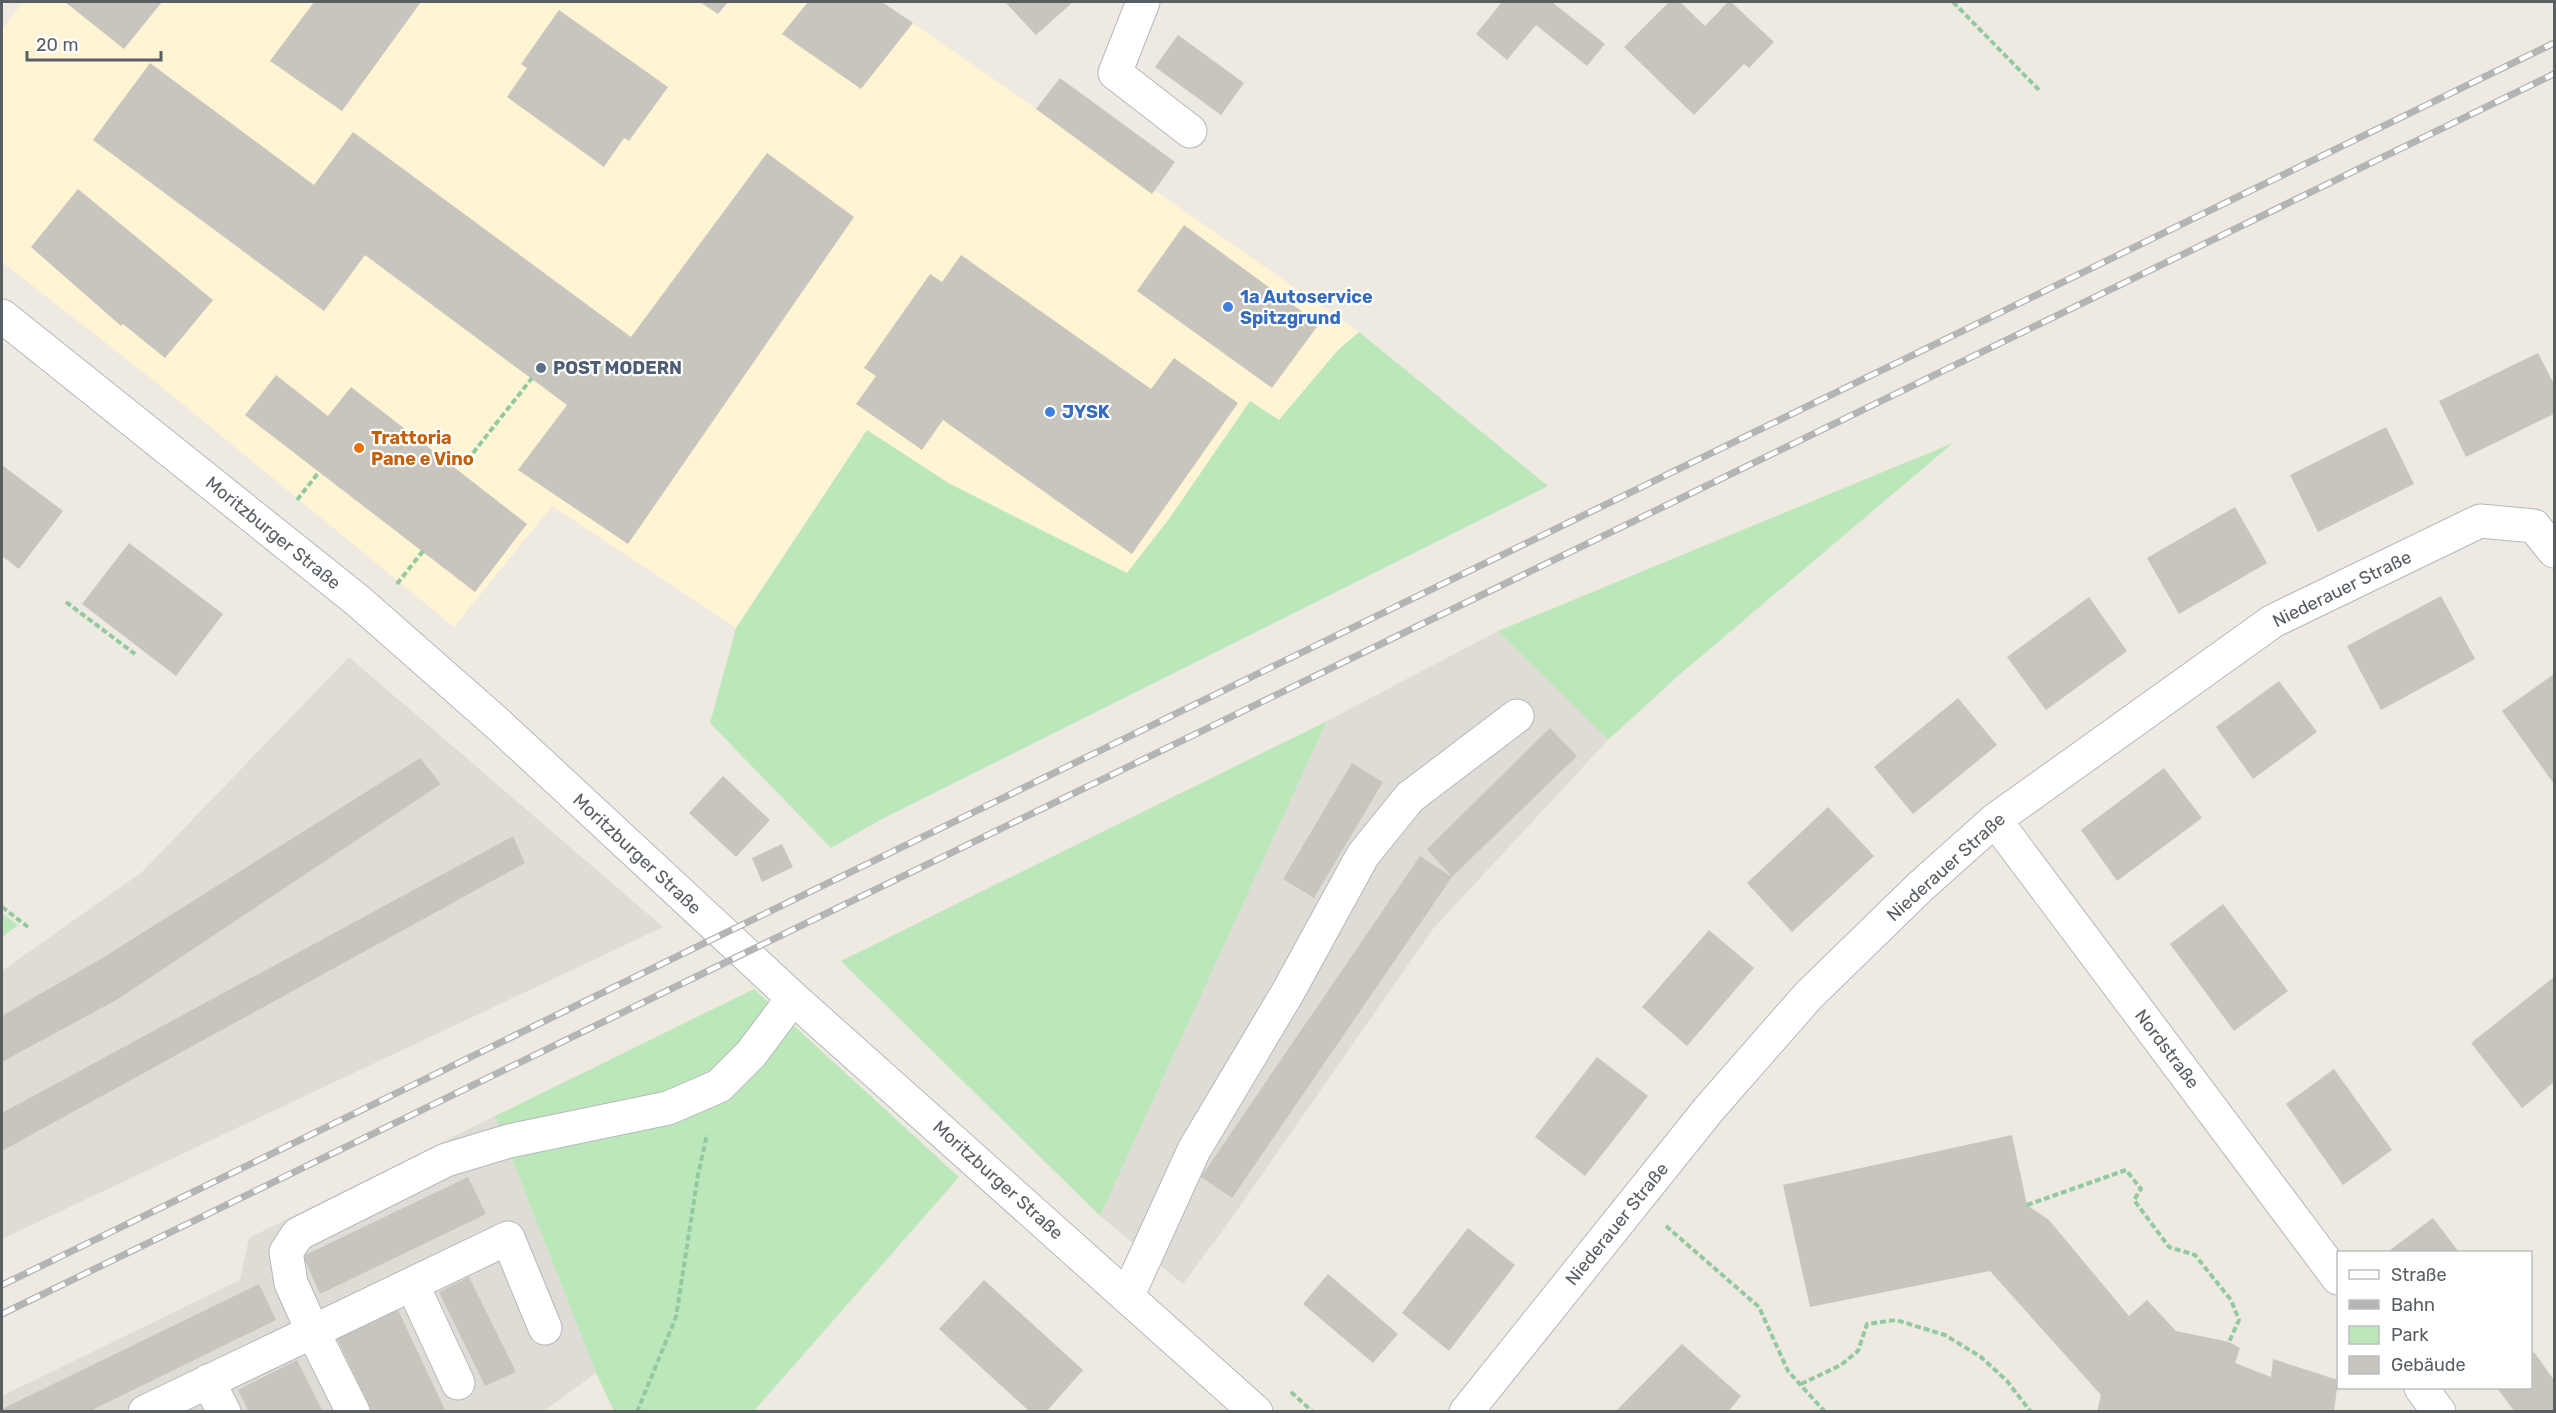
<svg xmlns="http://www.w3.org/2000/svg" width="2556" height="1413" viewBox="0 0 2556 1413" font-family="Rubik,sans-serif">
  <style>
    .commercial { fill: #fff4d4 }
    .industrial { fill: #dedcd5 }
    .green { fill: #bce7bb }
    .building { fill: #c8c5be }
    .lines { fill: none; stroke-linecap: round; stroke-linejoin: round }
    .minor-casing { stroke: #b4b8bd; stroke-width: 35 }
    .path { stroke: #93c9a1; stroke-width: 4; stroke-dasharray: 6 3; stroke-linecap: butt }
    .minor { stroke: #fff; stroke-width: 33 }
    .rail-casing { stroke: #b3b4b4; stroke-width: 7 }
    .rail { stroke: #fff; stroke-width: 4.5; stroke-dasharray: 14; stroke-linecap: butt }
    .shop-dot { fill: #3f7fe0; stroke: #fff; stroke-width: 2 }
    .service-dot { fill: #5c6f8a; stroke: #fff; stroke-width: 2 }
    .food-dot { fill: #e8710a; stroke: #fff; stroke-width: 2 }
    .labels { text-anchor: middle; dominant-baseline: central; stroke-width: 4.5; stroke-linejoin: round; paint-order: stroke }
    .shop-label { font-size: 18px; font-weight: bold; fill: #366cbe; stroke: #fff; text-anchor: start }
    .service-label { font-size: 18px; font-weight: bold; fill: #4e5e75; stroke: #fff; text-anchor: start }
    .food-label { font-size: 18px; font-weight: bold; fill: #c56008; stroke: #fff; text-anchor: start }
    .street-label { font-size: 18px; fill: #595e63; stroke: #fff }
  </style>
  <rect width="100%" height="100%" fill="#eeeae1"/>
  <!-- commercial -->
  <path class="commercial" d="M23,2h859l477,330 -21,18 -59,70 -29,-19 -81,118 -42,54 -177,-89 -83,-54 -131,198 -184,-122 -98,121 -297,-244 -155,-121v-233z"/>
  <!-- industrial -->
  <path class="industrial" d="M1498,631l110,109 -175,189 -207,297 -43,58 -83,-68 227,-495z
    M349,657l314,270 -661,312v-268l140,-99z
    M495,1116l101,257 -52,38 -542,1v-16l238,-116 9,-42z"/>
  <!-- green -->
  <path class="green" d="M1359,332l189,154 -668,334 -49,28 -121,-125 26,-95 131,-198 83,54 177,89 42,-54 81,-118 29,19 59,-70z
    M1953,443l-275,233 -70,64 -110,-109z
    M1327,721l-227,495 -259,-255z
    M2,913l16,12 -16,12z
    M754,989l205,188 -205,234h-140l-18,-38 -101,-257z"/>
  <!-- building -->
  <path class="building" d="M65,2h97l-38,47z
    M314,2h107l-79,109 -72,-50z
    M700,2h28l-10,12z
    M808,2h74l31,21 -52,66 -79,-55z
    M1005,2h68l-37,33z
    M1502,2h50l53,42 -18,22 -51,-41 -29,35 -31,-26z
    M1669,2h11l25,24 23,-24h3l43,40 -25,26 -5,-4 -50,51 -70,-68z
    M559,10l109,77 -39,54 -5,-3 -20,29 -97,-70 20,-29 -6,-4z
    M1178,35l66,48 -23,32 -66,-48z
    M150,63l164,122 39,-53 278,205 136,-184 87,64 -226,327 -110,-74 49,-65 -202,-150 -41,56 -231,-171z
    M1060,78l115,84 -23,32 -116,-85z
    M78,189l135,111 -48,58 -42,-34 -2,2 -90,-79z
    M1184,225l135,99 -47,64 -135,-97z
    M961,255l190,134 23,-31 64,45 -106,151 -189,-134 -21,30 -66,-46 20,-28 -12,-8 66,-94 12,8z
    M2538,353l16,31v30l-88,43 -27,-56z
    M276,375l52,41 23,-29 176,137 -52,68 -230,-177z
    M2386,427l28,57 -96,48 -28,-57z
    M2,465l61,46 -44,58 -17,-13z
    M2235,507l32,56 -88,51 -32,-56z
    M129,543l94,71 -47,62 -94,-72z
    M2441,596l34,63 -94,51 -34,-64z
    M2089,597l38,54 -81,59 -39,-53z
    M2554,674v110l-52,-73z
    M2279,681l38,51 -64,47 -37,-52z
    M1958,698l39,47 -84,69 -39,-47z
    M1550,728l27,28 -125,121 -25,-28z
    M420,758l21,26 -323,215 -116,63v-46l102,-59z
    M1352,763l31,19 -69,116 -31,-19z
    M2164,768l38,50 -85,63 -36,-51z
    M723,776l47,44 -34,37 -47,-44z
    M1828,807l46,49 -82,76 -45,-49z
    M513,836l12,27 -523,288v-38z
    M782,844l11,23 -31,15 -10,-24z
    M1420,856l32,21 -220,321 -31,-21z
    M2223,904l65,87 -54,40 -64,-87z
    M1709,930l45,38 -67,78 -45,-39z
    M2554,977v105l-32,26 -51,-65z
    M1597,1057l51,39 -63,80 -50,-39z
    M2334,1069l58,81 -49,35 -57,-81z
    M2012,1135l15,70 22,15 80,96 18,-16 29,31 53,11 11,6 -5,15 36,14 2,-18 65,21 -4,32h-237l4,-17 -111,-124 -180,36 -27,-122z
    M468,1177l18,37 -166,80 -17,-38z
    M2433,1218l26,34h-67l-2,-2z
    M1468,1228l47,37 -66,86 -47,-38z
    M1328,1274l70,60 -25,29 -70,-59z
    M469,1277l47,95 -31,14 -46,-94z
    M984,1280l99,90 -37,42h-16l-91,-83z
    M259,1284l17,36 -188,92h-86v-3z
    M398,1310l47,100 -2,2h-71l-35,-73z
    M1682,1344l59,52 -13,16h-113z
    M2534,1352l20,28v32h-39l-18,-24h33v-34z
    M297,1360l26,52h-74l-11,-22z"/>
  <g class="lines">
    <defs>
      <path id="minor" d="M1143,2l-28,71 75,58
        M2,316l355,284 141,124 295,274 463,414
        M1995,820l343,458
        M412,1284l46,99
        M1128,1295l66,-145 94,-158 75,-137 47,-58 107,-81
        M208,1381l16,31
        M2421,1388l18,24
        M145,1412l363,-174 37,90
        M353,1412l-41,-82 -21,-47 -5,-31 12,-18 148,-74 63,-19 159,-33 51,-22 32,-32 42,-56
        M1466,1412l243,-303 99,-113 113,-110 74,-66 278,-199 207,-100 54,5 20,25"/>
    </defs>
    <!-- minor casing -->
    <use href="#minor" class="minor-casing"/>
    <!-- path -->
    <path class="path" d="M1953,2l87,89
      M473,453l59,-75
      M297,500l22,-28
      M397,584l26,-33
      M66,602l69,52
      M2,907l26,20
      M2027,1205l99,-35 15,19 -7,11 35,47 26,8 36,45 8,20 -10,22
      M1666,1226l93,81 29,64 37,41
      M1801,1384l40,-19 17,-14 9,-27 29,-4 49,15 36,22 26,24 24,31
      M1291,1392l22,20
      M637,1412l39,-95 22,-142 9,-41"/>
    <!-- minor -->
    <use href="#minor" class="minor"/>
    <defs>
      <path id="rail" d="M2,1285l2552,-1242
        M2,1314l2552,-1240"/>
    </defs>
    <!-- rail casing -->
    <use href="#rail" class="rail-casing"/>
    <!-- rail -->
    <use href="#rail" class="rail"/>
  </g>
  <!-- markers -->
  <g class="shop-dot">
    <circle cx="1228" cy="307" r="6"/>
    <circle cx="1050" cy="412" r="6"/>
  </g>
  <circle class="service-dot" cx="541" cy="368" r="6"/>
  <circle class="food-dot" cx="359" cy="448" r="6"/>
  <g class="labels">
    <!-- shop labels -->
    <g class="shop-label">
      <text x="1240" y="297">1a Autoservice<tspan x="1240" dy="21">Spitzgrund</tspan></text>
      <text x="1062" y="412">JYSK</text>
    </g>
    <!-- service labels -->
    <g class="service-label">
      <text x="553" y="368">POST MODERN</text>
    </g>
    <!-- food labels -->
    <g class="food-label">
      <text x="371" y="438">Trattoria<tspan x="371" dy="21">Pane e Vino</tspan></text>
    </g>
    <!-- street labels -->
    <g class="street-label">
      <text transform="translate(273 533) rotate(39)">Moritzburger Straße</text>
      <text transform="translate(2342 589) rotate(-26)">Niederauer Straße</text>
      <text transform="translate(637 854) rotate(43)">Moritzburger Straße</text>
      <text transform="translate(1946 867) rotate(-42)">Niederauer Straße</text>
      <text transform="translate(2167 1049) rotate(53)">Nordstraße</text>
      <text transform="translate(998 1180) rotate(42)">Moritzburger Straße</text>
      <text transform="translate(1617 1224) rotate(-51)">Niederauer Straße</text>
    </g>
  </g>
  <!-- border -->
  <rect width="2556" height="1413" fill="none" stroke="#595e63" stroke-width="6"/>
  <!-- legend -->
  <rect x="2337" y="1251" width="195" height="138" fill="#ffffff" stroke="#bdbfc1" stroke-width="1.5"/>
  <rect x="2349" y="1270" width="30" height="9" fill="#ffffff" stroke="#bdbfc1" stroke-width="1.5"/>
  <text x="2391" y="1281" font-size="18" fill="#595e63">Straße</text>
  <rect x="2349" y="1300" width="30" height="9" fill="#b3b4b4" stroke="#bdbfc1" stroke-width="1.5"/>
  <text x="2391" y="1311" font-size="18" fill="#595e63">Bahn</text>
  <rect x="2349" y="1326" width="30" height="18" fill="#bce7bb" stroke="#bdbfc1" stroke-width="1.5"/>
  <text x="2391" y="1341" font-size="18" fill="#595e63">Park</text>
  <rect x="2349" y="1356" width="30" height="18" fill="#c8c5be" stroke="#bdbfc1" stroke-width="1.5"/>
  <text x="2391" y="1371" font-size="18" fill="#595e63">Gebäude</text>
  <!-- scale -->
  <path d="M27 51v9h134v-9" fill="none" stroke="#595e63" stroke-width="3"/>
  <text x="36" y="51" font-size="18" fill="#595e63" stroke="#ffffff" stroke-width="4.5" paint-order="stroke">20 m</text>
</svg>
